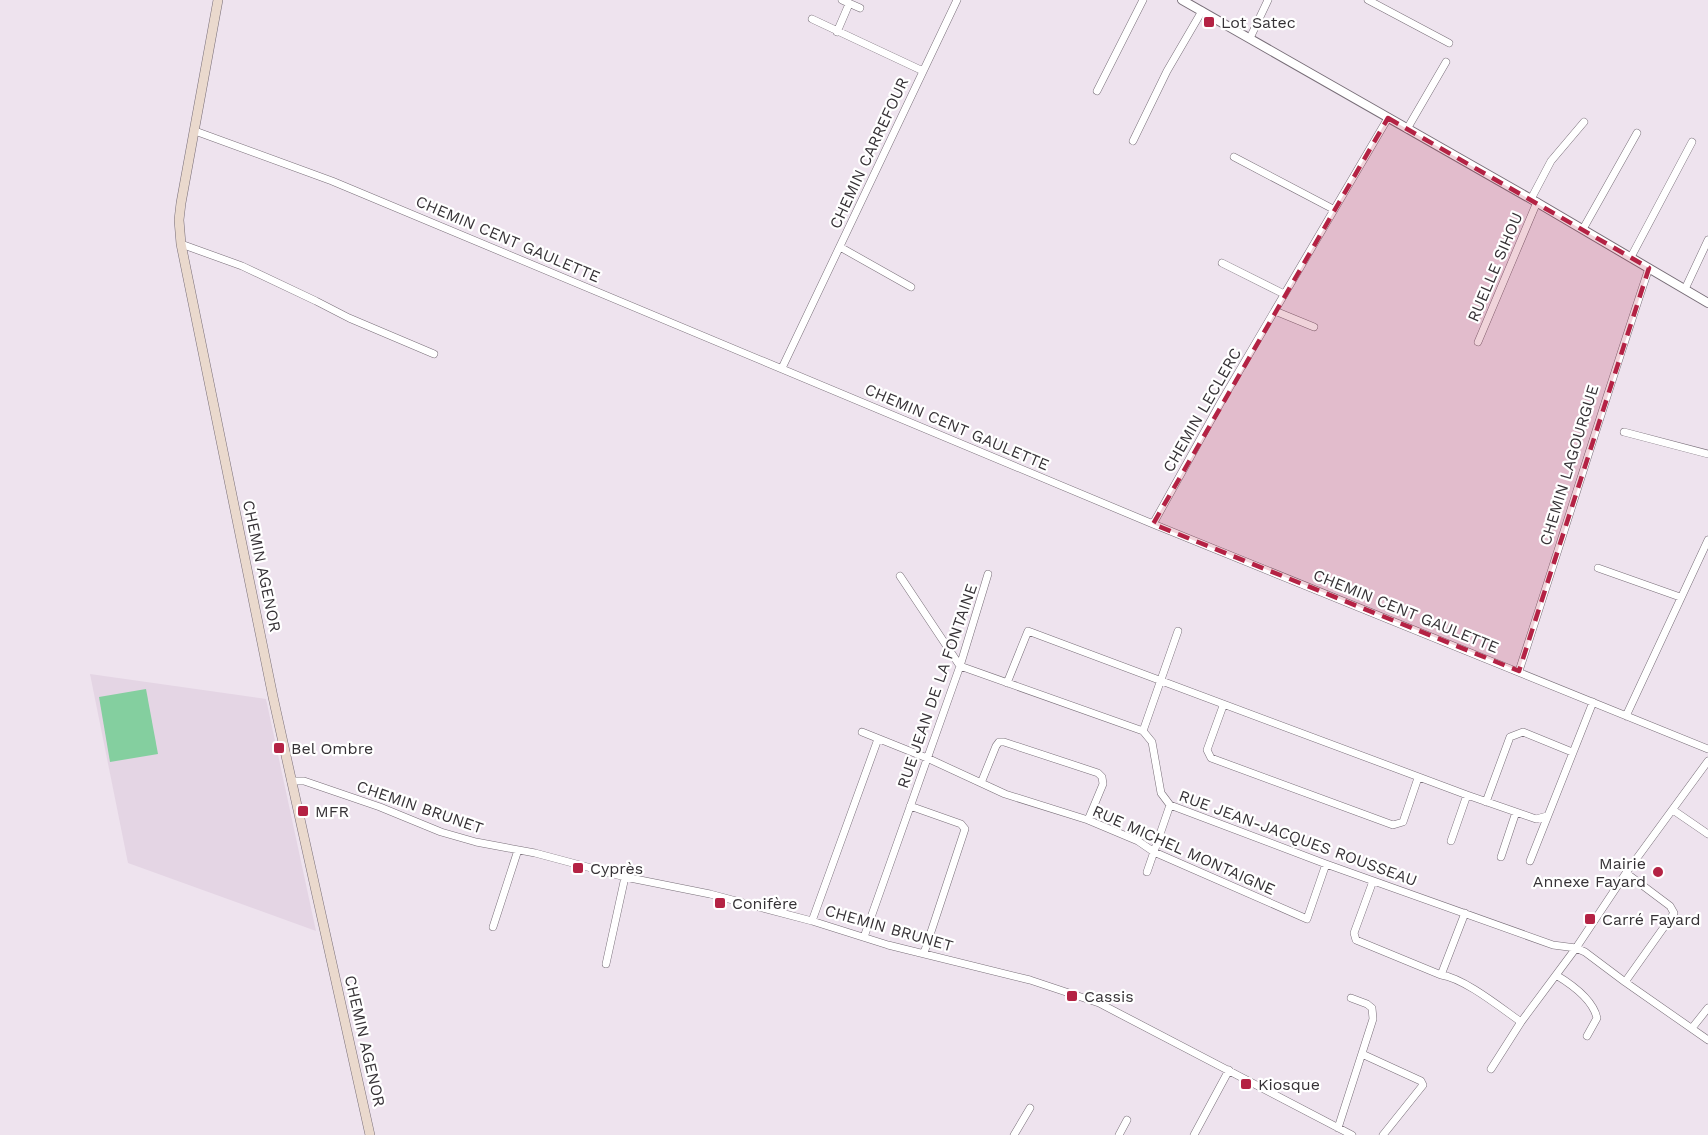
<svg xmlns="http://www.w3.org/2000/svg" width="1708" height="1135" viewBox="0 0 1708 1135" font-family="'Work Sans',sans-serif">
  <style>
    .built { fill: #e4d5e4 }
    .green { fill: #84cf9f }
    .lines { fill: none; stroke-linecap: round; stroke-linejoin: round }
    .minor-casing { stroke: #786e78; stroke-width: 8 }
    .tertiary-casing { stroke: #786e78; stroke-width: 10 }
    .secondary-casing { stroke: #786e78; stroke-width: 10 }
    .minor { stroke: #fff; stroke-width: 7 }
    .tertiary { stroke: #fff; stroke-width: 8 }
    .secondary { stroke: #ead9cd; stroke-width: 9 }
    .marked { fill: #b42244; fill-opacity: 0.2; stroke: #b42244; stroke-width: 4.5; stroke-dasharray: 12 8; stroke-linejoin: round }
    .poi-dot { fill: #b42244; stroke: #fff; stroke-width: 2 }
    .labels { text-anchor: middle; dominant-baseline: central; stroke-width: 4.5; stroke-linejoin: round; paint-order: stroke }
    .poi-label { font-size: 16px; fill: #363236; stroke: #fff; text-anchor: start }
    .street-label { font-size: 16px; fill: #363236; stroke: #fff }
  </style>
  <rect width="100%" height="100%" fill="#eee3ee"/>
  <!-- built -->
  <path class="built" d="M90,674l176,25 50,232 -188,-68z"/>
  <!-- green -->
  <path class="green" d="M146,689l12,65 -48,8 -11,-65z"/>
  <g class="lines">
    <defs>
      <path id="minor" d="M842,0l18,8
        M1368,0l81,43
        M812,19l111,52
        M837,32l12,-28
        M1250,38l18,-38
        M1097,91l46,-91
        M1407,129l39,-67
        M195,131l137,50 821,343 555,225
        M1133,141l34,-70 35,-60
        M1234,157l99,52
        M1531,199l20,-38 33,-39
        M1583,229l54,-96
        M181,244l61,22 74,35 33,17 85,36
        M840,247l71,40
        M1631,257l61,-115
        M1222,263l62,31
        M1685,289l23,-49
        M1275,311l39,16
        M1478,342l59,-140
        M782,368l175,-368
        M1624,432l84,22
        M1153,524l68,-122 167,-284
        M1598,568l82,29
        M900,576l60,90 183,65 9,11 9,51 9,12 156,59 227,81 23,3 9,4 40,30 83,58
        M1519,671c44,-134 85,-269 130,-403
        M1007,683l21,-52 439,164 69,24 11,-3
        M1223,706l-16,44 4,8 182,67 10,-3 15,-44
        M1626,716l82,-176
        M1143,731l35,-100
        M862,732l65,26 78,36 83,26 50,21 16,11 153,67 19,-55
        M291,781h13l76,26 61,25 35,10 59,11 90,24 85,17 102,27 76,24 142,35 69,23 253,132
        M981,783l15,-37 3,-4h5l94,31 4,4 1,7 -15,36
        M1486,802l24,-65 13,-5 49,20
        M910,806l51,18 4,5 -41,124
        M1673,810l35,24
        M1451,841l16,-46
        M1501,857l15,-45
        M1530,861l63,-159
        M1147,872l23,-67
        M1373,881l-19,52 2,7 85,35 24,-62
        M812,921l66,-182
        M493,927l25,-77
        M864,937l96,-271 28,-92
        M606,964l19,-87
        M1441,975c23,3 60,33 80,47
        M1556,975c15,9 37,25 41,43l-10,18
        M1625,982l49,-69 -4,-7 -44,-33
        M1692,1028l16,-20
        M1362,1054l59,27 2,4 -40,50
        M1491,1069l30,-47 55,-74 50,-75 82,-112
        M1338,1128l35,-109 -1,-11 -5,-4 -16,-6
        M1014,1135l16,-27
        M1119,1135l8,-15
        M1194,1135l35,-65"/>
      <path id="tertiary" d="M1182,0l349,199 177,104"/>
      <path id="secondary" d="M218,0l-37,203 -2,17 2,24 92,453 97,438"/>
    </defs>
    <!-- minor casing -->
    <use href="#minor" class="minor-casing"/>
    <!-- tertiary casing -->
    <use href="#tertiary" class="tertiary-casing"/>
    <!-- secondary casing -->
    <use href="#secondary" class="secondary-casing"/>
    <!-- minor -->
    <use href="#minor" class="minor"/>
    <!-- tertiary -->
    <use href="#tertiary" class="tertiary"/>
    <!-- secondary -->
    <use href="#secondary" class="secondary"/>
  </g>
  <!-- marked area -->
  <path class="marked" d="M1388,118l261,150 -130,403 -366,-147z"/>
  <!-- markers -->
  <g class="poi-dot">
    <rect x="1203" y="16" width="12" height="12" rx="3"/>
    <rect x="273" y="742" width="12" height="12" rx="3"/>
    <rect x="297" y="805" width="12" height="12" rx="3"/>
    <rect x="572" y="862" width="12" height="12" rx="3"/>
    <circle cx="1658" cy="872" r="6"/>
    <rect x="714" y="897" width="12" height="12" rx="3"/>
    <rect x="1584" y="913" width="12" height="12" rx="3"/>
    <rect x="1066" y="990" width="12" height="12" rx="3"/>
    <rect x="1240" y="1078" width="12" height="12" rx="3"/>
  </g>
  <g class="labels">
    <!-- poi labels -->
    <g class="poi-label">
      <text x="1221" y="22">Lot Satec</text>
      <text x="291" y="748">Bel Ombre</text>
      <text x="315" y="811">MFR</text>
      <text x="1646" y="863" text-anchor="end">Mairie<tspan x="1646" dy="18">Annexe Fayard</tspan></text>
      <text x="590" y="868">Cyprès</text>
      <text x="732" y="903">Conifère</text>
      <text x="1602" y="919">Carré Fayard</text>
      <text x="1084" y="996">Cassis</text>
      <text x="1258" y="1084">Kiosque</text>
    </g>
    <!-- street labels -->
    <g class="street-label">
      <text transform="translate(869 153) rotate(-65)">CHEMIN CARREFOUR</text>
      <text transform="translate(508 239) rotate(23)">CHEMIN CENT GAULETTE</text>
      <text transform="translate(1495 267) rotate(-67)">RUELLE SIHOU</text>
      <text transform="translate(1202 410) rotate(-60)">CHEMIN LECLERC</text>
      <text transform="translate(957 427) rotate(23)">CHEMIN CENT GAULETTE</text>
      <text transform="translate(1569 465) rotate(-73)">CHEMIN LAGOURGUE</text>
      <text transform="translate(262 566) rotate(78)">CHEMIN AGENOR</text>
      <text transform="translate(1406 611) rotate(22)">CHEMIN CENT GAULETTE</text>
      <text transform="translate(937 686) rotate(-71)">RUE JEAN DE LA FONTAINE</text>
      <text transform="translate(420 807) rotate(19)">CHEMIN BRUNET</text>
      <text transform="translate(1298 838) rotate(20)">RUE JEAN-JACQUES ROUSSEAU</text>
      <text transform="translate(1184 850) rotate(24)">RUE MICHEL MONTAIGNE</text>
      <text transform="translate(889 928) rotate(16)">CHEMIN BRUNET</text>
      <text transform="translate(365 1041) rotate(77)">CHEMIN AGENOR</text>
    </g>
  </g>
</svg>
